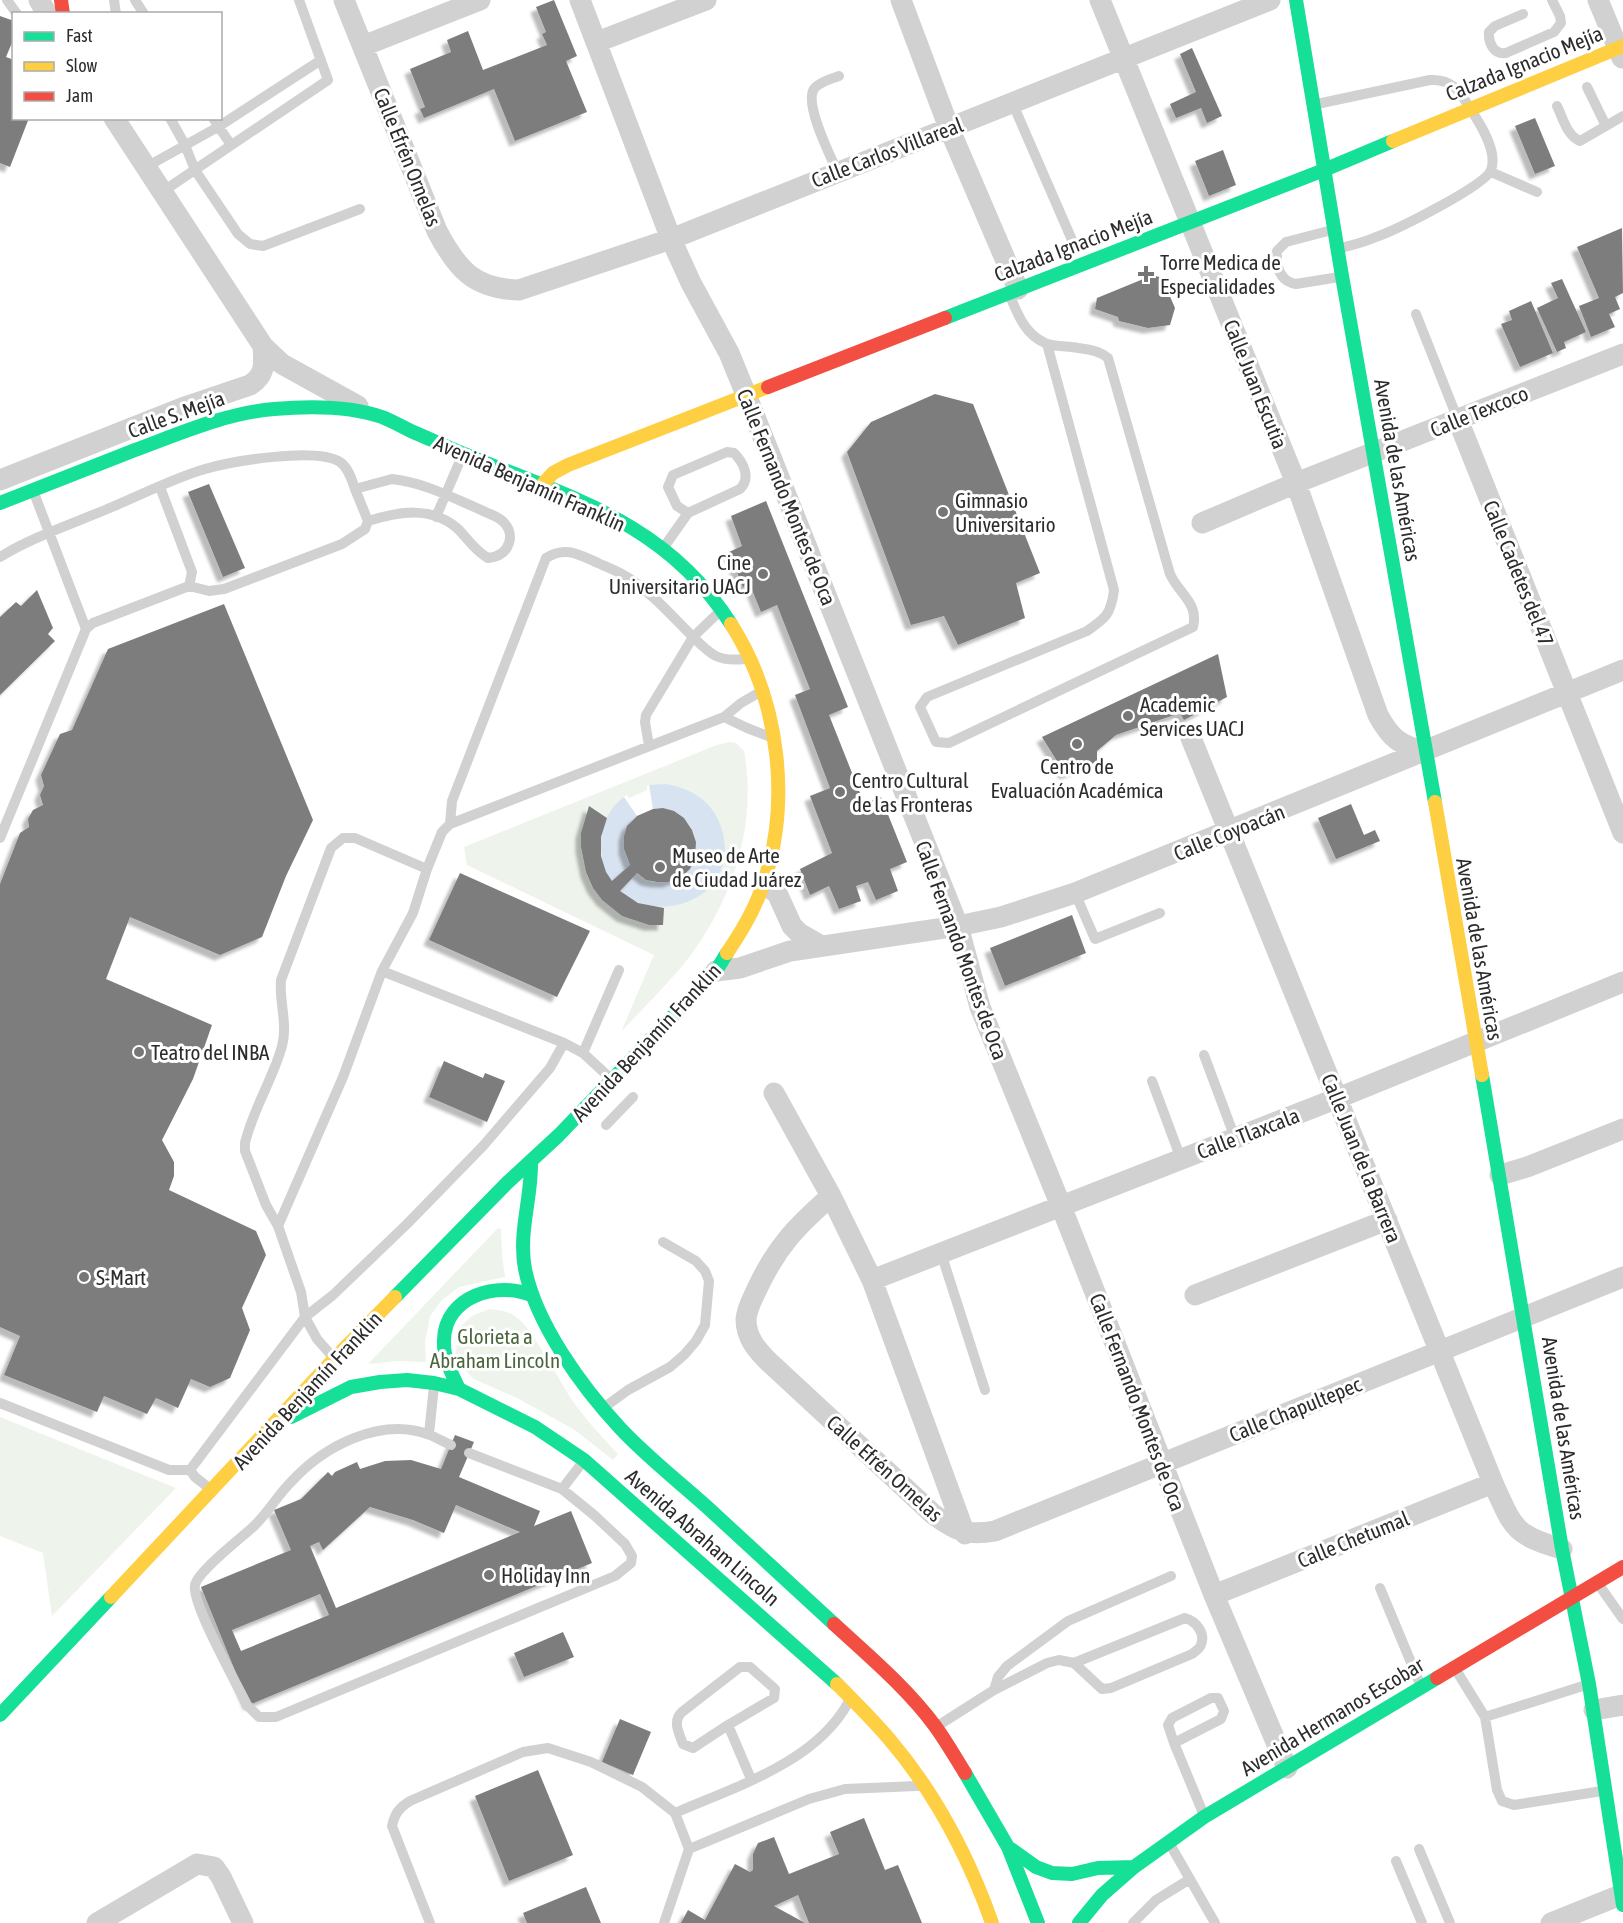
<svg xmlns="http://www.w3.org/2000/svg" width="1623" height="1923" viewBox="0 0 1623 1923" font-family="'Asap Condensed',sans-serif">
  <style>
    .green { fill: #eef3eb }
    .water { fill: #d7e3f0; fill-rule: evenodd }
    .pier { fill: #fff }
    .building { fill: #7d7d7d; fill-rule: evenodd; filter: url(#shadow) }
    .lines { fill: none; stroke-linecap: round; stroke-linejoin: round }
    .lane { stroke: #d1d1d1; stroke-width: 10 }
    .street { stroke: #d1d1d1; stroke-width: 21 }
    .fast { stroke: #16e098; stroke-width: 14 }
    .slow { stroke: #ffcf43; stroke-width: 14 }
    .jam { stroke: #f24e42; stroke-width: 14 }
    .poi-dot { fill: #767676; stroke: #fff; stroke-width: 2 }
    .labels { text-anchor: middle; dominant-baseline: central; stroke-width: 6; stroke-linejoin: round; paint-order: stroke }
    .street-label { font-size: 21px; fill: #2c2c2c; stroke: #fff }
    .poi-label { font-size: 21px; fill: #2c2c2c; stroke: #fff; text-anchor: start }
    .park-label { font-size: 21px; fill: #4a663c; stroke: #fff }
  </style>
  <defs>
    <filter id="shadow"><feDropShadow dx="-5.5" dy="5.5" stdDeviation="1.5" flood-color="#0004"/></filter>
  </defs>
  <rect width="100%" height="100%" fill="#fff"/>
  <!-- green -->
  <path class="green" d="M730,742l6,1 8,8c14,77 -13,154 -61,214 -19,23 -42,45 -62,67l33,-77 -187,-90 -3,-18 253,-102z
    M498,1228l3,1 1,26 3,22 -46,10 -17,13 -12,16 -5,26 1,20 -29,-1 -28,3v-1z
    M489,1309c10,1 19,2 27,8 16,11 42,61 54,80 14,21 31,39 48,57l-5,6 -38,-30 -58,-32 -43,-19 -13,-13 -6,-12 6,-28 11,-10z
    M0,1417l176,71 -124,128 -9,-63 -43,-17z"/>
  <!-- water -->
  <path class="water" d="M666,784c27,5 48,18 56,46 25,90 -122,108 -121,14 0,-19 8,-36 23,-47l4,5 22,-10 -1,-7zM663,808c26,7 41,31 29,57 -3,6 -12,9 -18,13 -44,26 -81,-66 -11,-70z"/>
  <!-- pier -->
  <path class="pier" d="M649,785l4,24 -16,7 -13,-19 3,-2 2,3 18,-8v-4z"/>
  <!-- building -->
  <path class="building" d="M554,0l23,56 -11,5 21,51 -72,29 -21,-52 -70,29 -4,-9 5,-2 -15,-38 41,-17 -4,-12 21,-9 15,39 64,-25 -5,-11 4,-2 -10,-25z
    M0,16l14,5v17l-8,19 8,3v58h15l-19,49 -10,-4z
    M1192,48l30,68 -15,7 -6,-15 -25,10 -6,-14 26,-12 -16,-38z
    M1535,118l20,48 -20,8 -20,-48z
    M1223,150l13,35 -27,11 -14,-35z
    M1622,228l1,65 -8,4 5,12 -11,5 6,13 -24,10 -12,-31 20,-8 -22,-51z
    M1153,275l9,3 13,30 -5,17 -22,3 -29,-7 -1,-4 -23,-8 2,-11z
    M1562,279l24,53 -22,10 2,6 -9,4 -20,-44 21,-10 -7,-15z
    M1531,301l22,52 -33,14 -19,-43 11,-4 -3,-9z
    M935,394l38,10 67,169 -24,10 9,35 -67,27 -14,-29 -33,9 -64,-173 24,-30z
    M209,484l36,84 -22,9 -35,-85z
    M766,501l82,206 -19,8 35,88 17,-6 26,65 -17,7 8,22 -22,9 -8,-18 -12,4 5,15 -22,8 -10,-23 -19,9 -10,-26 32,-16 -22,-57 20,-8 -35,-93 15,-6 -33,-84 -16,7 -11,-27 -7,2 -14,-35 13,-6 -11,-30z
    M37,590l16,38 -5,6 7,7 -55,54v-78l16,-15 5,4z
    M224,604l89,216 -27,56 -24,61 -42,18 -90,-38 -24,62 106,46 -19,54 -31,61 12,22v14l-5,14 87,41 10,24 -24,53 8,22 -20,48 -20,9 -19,-8 -13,29 -22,-10 -9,16 -43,-18 -7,16 -93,-37 16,-39 -20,-9v-443l20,-51 9,-6 -1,-8 5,-9 10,-5 -3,-10 4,-9 -3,-11 19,-41 12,-4 36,-81z
    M1218,654l9,43 -43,23 -4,-7 -64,22 -19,16v11l-32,12 -23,-37z
    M1351,804l13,31 11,-5 5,11 -44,18 -18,-41z
    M589,806l18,12 -6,19v19l5,16 6,9 18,-16 -6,-16v-13l3,-10 10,-10 16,-7 10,-1 11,3 10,7 8,12 4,12 -1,16 -5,11 -9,8 -13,5h-11l-11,-2 -9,-7 -17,18 18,12 26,5 -1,17h-14l-27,-9 -20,-16 -9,-12 -7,-16 -5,-25v-14z
    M460,873l130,58 -33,66 -128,-57z
    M1072,915l14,38 -81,33 -15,-38z
    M444,1061l39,17 2,-5 20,8 -18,41 -58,-25z
    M455,1435l19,7 -15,35 81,34 -6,15 37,-15 21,52 -343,142 -48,-118 90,-37 -17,-40 27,-11 27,-27 4,4 3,-4 22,-10 3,7 25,-8 26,-1 30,9zM456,1505l64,27 -184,76 -26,-62 9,-4 4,8 47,-43 43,13 31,13zM320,1594l9,21 -88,36 -9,-21z
    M563,1632l11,25 -50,20 -10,-24z
    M620,1719l31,13 -18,43 -31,-13z
    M538,1770l35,85 -64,26 -34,-85z
    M864,1818l21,52 13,-5 24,58h-113l-11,-28 -24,11 31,17h-124l7,-13 17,10 30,-56 15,8 3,-2v-16l5,-11 16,-6 15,37 50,-20 -9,-22z
    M586,1887l15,36h-74l-4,-10z"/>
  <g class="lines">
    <!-- lane -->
    <path class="lane" d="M7,0l10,14
      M114,0l2,14
      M135,0l9,14
      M1523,14l-28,12 -6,6c-1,11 5,23 17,21l48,-21 7,-9 -1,-7 -8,-16
      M1587,87l19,39
      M1012,102l60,138
      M1317,104l113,-24c24,-1 30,12 41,30 10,15 27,42 20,60 -6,16 -95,60 -115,67 -11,5 -23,8 -35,11
      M1557,106c6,12 10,30 23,35l43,-25
      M170,118l15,27 10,25 43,64 12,10 13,2 97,-37
      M213,118l18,27
      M146,167l72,-40 103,-67
      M837,171c-7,-16 -33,-67 -23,-82 5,-7 17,-10 25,-13
      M1491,172l46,20
      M162,192l166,-112 -29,-80
      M1332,230l-46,12 -9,9c-1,15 2,30 19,33l43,-7
      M1010,296c8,19 15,38 35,47 9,4 23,3 33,5 11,1 22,3 30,10l62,216c9,20 29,29 23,53l-244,116 -13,-1 -16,-35 7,-10 160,-66c19,-13 24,-17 27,-41l-67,-246
      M1416,314l42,106
      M392,479c30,3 59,18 87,30 6,3 15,6 21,10 8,6 12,15 9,24 -3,10 -11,14 -21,15 -13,-7 -20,-19 -30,-29 -27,-24 -60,-17 -90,-8l-13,-32z
      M160,487l32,85 -3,14
      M34,493l52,136
      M436,517l26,-61
      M664,547l24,-34 52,-24c11,-11 4,-26 -6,-36l-7,-1 -54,23 -5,12 9,19 11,7
      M0,557c34,-21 75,-34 112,-50 31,-13 62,-29 93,-38 28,-8 111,-22 135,-7 8,5 12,18 15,27
      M724,717l23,11 21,8
      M649,746l-4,-24 1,-7 47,-78c18,18 25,25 52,22
      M450,824l2,-23 94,-243c19,-12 32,-4 52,5 9,4 20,8 29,14 25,16 45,39 66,60l26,-25
      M0,838l86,-209 7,-6 96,-37 20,5 15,-2 118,-45 23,-15 3,-8
      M1075,893l20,46 65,-26
      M382,971l182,72 19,10 26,24
      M583,1053l36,-83
      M1204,1055l31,83
      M1152,1081l29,78
      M606,1125l27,-28
      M278,1226l-12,-21 -21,-54v-8c8,-34 28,-64 37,-97 6,-22 -3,-44 -1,-66l50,-132 12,-10h12l72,31
      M941,1253l44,137
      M332,1356l-15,-17 -12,-22 -4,-25 -23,-66 65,-149 39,-106 31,-58 14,-44 15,-37 8,-8 274,-107 17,-14 19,-11
      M0,1403l169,67h21l5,7 14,11
      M606,1406l22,-16 42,-23 14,-12 12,-14 9,-16 4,-44 -4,-10 -9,-10 -33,-19
      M429,1434l5,-48
      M451,1445c-7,-3 -14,-7 -21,-10 -49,-19 -106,11 -139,47 -14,14 -24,32 -38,45 -13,12 -55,44 -58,58 -4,18 42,99 52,120l12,12h17l339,-141 16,-13 1,-7 -7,-12 -31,-29 -32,-26 -93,-36
      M190,1470l115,-153 28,-22 74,-71 76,-78 67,-78 14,-25
      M562,1489l20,-26
      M1599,1585l24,34
      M1380,1588l40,96
      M1456,1670l29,47 101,-32
      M994,1690l4,-13 9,-11 61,-45 103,-45
      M1485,1717l12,73 5,11 12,4 88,-14
      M728,1725l46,-27 1,-9 -25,-22h-10l-58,45c-10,9 -3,21 1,32l10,4 35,-23 23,54
      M939,1725l55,-35 53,-27 12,-3 15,3 111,-45c11,3 22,16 15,29 0,1 -8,7 -8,7l-81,34 -9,1 -28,-26
      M1174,1743l-6,-18 4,-7 39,-20h7l6,13 -3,8 -47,24 29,70
      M675,1813c59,-26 140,-50 173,-110
      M1171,1846l44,77
      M689,1849l120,-50 36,-10 72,-3
      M1419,1849l31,74
      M1396,1861l26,62
      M430,1923l-38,-97c3,-13 7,-18 18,-25l113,-49 25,-4 43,14 51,25 33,26 14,36 -25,74
      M1133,1923l23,-23 34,-21"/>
    <!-- street -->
    <path class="street" d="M39,0l8,14
      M344,0l93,231c20,38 37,58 82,59l152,-51 599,-239
      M580,0l91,239 20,44 38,70 18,44 211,529 22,81 81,199 153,389 73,173
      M901,0l48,128 69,161
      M1100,0l196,483 82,232c13,24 21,29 46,37
      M1598,0l24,58
      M597,42l109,-42
      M363,46l117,-46
      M114,118l149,228 19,18 76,42
      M1458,420l165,413
      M0,480l182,-72 68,-23c16,-10 14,-21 13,-39
      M1202,523l94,-40 327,-129
      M1191,738l302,745c20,44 20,52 69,66
      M764,884l13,9 15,33 7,7 21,12
      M716,971l24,-3 50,-17 168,-25 43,-9 74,-24 548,-223
      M774,1093l57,103 41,84 93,254
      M1500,1175l27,-8 96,-38
      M831,1196c-34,30 -54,50 -74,93 -4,9 -10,19 -11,30 0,19 11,31 23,43l164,152c23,17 33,22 62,17l628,-254
      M872,1280l466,-182 285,-116
      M1195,1295l192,-75
      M1214,1595l279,-112
      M1594,1710l29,-5
      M97,1923l100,-59 17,3 7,10 22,46
      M1551,1923l72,-29"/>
    <!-- fast -->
    <path class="fast" d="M1296,0l46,276 93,526
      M945,318l379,-148 69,-29
      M0,503c45,-18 90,-35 135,-53 46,-17 91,-37 139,-41 34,-3 76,-3 108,8 10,4 19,9 29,14 21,9 42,19 63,27 102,41 194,67 257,166
      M1482,1075l80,474 27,135 34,221
      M531,1161c1,37 -13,71 -6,108 11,55 57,118 95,159 26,28 58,53 87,79 42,39 85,78 127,117
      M395,1297l113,-115 51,-47 157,-164 11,-18
      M459,1389c-7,-15 -16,-31 -15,-49 1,-44 54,-60 89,-44
      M291,1417l60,-30 29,-5 27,-2 27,3 25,6 76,38 49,33 253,224
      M0,1715l111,-118
      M965,1773l43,74 30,76
      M1008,1847l28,20 16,6 20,1 26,-6 36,-1
      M1079,1923l23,-28 32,-28 70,-50 233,-139"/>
    <!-- slow -->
    <path class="slow" d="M1393,141l230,-95
      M542,485l11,-12 15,-8 200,-78
      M1435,802l47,273
      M727,953c13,-19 25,-39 33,-60 33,-86 20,-192 -29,-269
      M111,1597l223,-238 61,-62
      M837,1684c18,18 37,37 53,56 45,53 79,118 102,183"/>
    <!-- jam -->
    <path class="jam" d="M61,0l2,14
      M768,387l177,-69
      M834,1624c35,32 73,64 101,102 11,15 20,31 30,47
      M1437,1678l186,-111"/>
  </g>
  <!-- markers -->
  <g class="poi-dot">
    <path d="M1143 265h6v6h6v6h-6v6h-6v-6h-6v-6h6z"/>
    <circle cx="943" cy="512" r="6"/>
    <circle cx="763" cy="574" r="6"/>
    <circle cx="1128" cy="716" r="6"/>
    <circle cx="1077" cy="744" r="6"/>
    <circle cx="840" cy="792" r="6"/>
    <circle cx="660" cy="867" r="6"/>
    <circle cx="139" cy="1052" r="6"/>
    <circle cx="84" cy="1277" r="6"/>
    <circle cx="489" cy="1575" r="6"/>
  </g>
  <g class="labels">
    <!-- street labels -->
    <g class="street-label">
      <text transform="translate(1524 63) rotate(-22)">Calzada Ignacio Mejía</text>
      <text transform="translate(887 152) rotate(-21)">Calle Carlos Villareal</text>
      <text transform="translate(408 157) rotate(68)">Calle Efrén Ornelas</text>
      <text transform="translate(1073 245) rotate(-21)">Calzada Ignacio Mejía</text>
      <text transform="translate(1256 384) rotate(68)">Calle Juan Escutia</text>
      <text transform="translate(1479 411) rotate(-22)">Calle Texcoco</text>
      <text transform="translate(176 414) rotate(-20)">Calle S. Mejía</text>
      <text transform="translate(1398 470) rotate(80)">Avenida de las Américas</text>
      <text transform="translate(530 483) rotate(24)">Avenida Benjamín Franklin</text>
      <text transform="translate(787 497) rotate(68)">Calle Fernando Montes de Oca</text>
      <text transform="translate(1519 573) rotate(68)">Calle Cadetes del 47</text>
      <text transform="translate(1229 832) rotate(-22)">Calle Coyoacán</text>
      <text transform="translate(1480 949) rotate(80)">Avenida de las Américas</text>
      <text transform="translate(962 950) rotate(70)">Calle Fernando Montes de Oca</text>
      <text transform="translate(646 1042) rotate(-47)">Avenida Benjamín Franklin</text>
      <text transform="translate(1248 1133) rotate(-21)">Calle Tlaxcala</text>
      <text transform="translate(1362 1158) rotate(68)">Calle Juan de la Barrera</text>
      <text transform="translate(307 1390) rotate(-47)">Avenida Benjamín Franklin</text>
      <text transform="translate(1138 1402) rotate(69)">Calle Fernando Montes de Oca</text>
      <text transform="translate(1295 1409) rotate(-22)">Calle Chapultepec</text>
      <text transform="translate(1564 1428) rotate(81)">Avenida de las Américas</text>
      <text transform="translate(885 1468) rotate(42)">Calle Efrén Ornelas</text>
      <text transform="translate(703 1537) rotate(41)">Avenida Abraham Lincoln</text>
      <text transform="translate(1353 1539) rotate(-22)">Calle Chetumal</text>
      <text transform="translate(1332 1716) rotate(-31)">Avenida Hermanos Escobar</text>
    </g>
    <!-- poi labels -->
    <g class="poi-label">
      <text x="1160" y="262">Torre Medica de<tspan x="1160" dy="24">Especialidades</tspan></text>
      <text x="955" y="500">Gimnasio<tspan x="955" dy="24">Universitario</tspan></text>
      <text x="751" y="562" text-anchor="end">Cine<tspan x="751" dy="24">Universitario UACJ</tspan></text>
      <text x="1140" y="704">Academic<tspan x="1140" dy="24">Services UACJ</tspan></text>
      <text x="1077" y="766" text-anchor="middle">Centro de<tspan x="1077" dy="24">Evaluación Académica</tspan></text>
      <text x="852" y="780">Centro Cultural<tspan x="852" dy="24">de las Fronteras</tspan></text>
      <text x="672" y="855">Museo de Arte<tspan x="672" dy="24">de Ciudad Juárez</tspan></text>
      <text x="151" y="1052">Teatro del INBA</text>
      <text x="96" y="1277">S-Mart</text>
      <text x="501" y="1575">Holiday Inn</text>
    </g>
    <!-- park labels -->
    <g class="park-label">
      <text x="495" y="1336">Glorieta a<tspan x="495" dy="24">Abraham Lincoln</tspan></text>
    </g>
  </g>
  <!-- legend -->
  <rect x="12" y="12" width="210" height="108" fill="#ffffff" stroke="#ababab" stroke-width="1.5"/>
  <rect x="24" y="32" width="30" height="9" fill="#16e098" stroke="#ababab" stroke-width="1.5"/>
  <text x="66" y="42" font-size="18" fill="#2c2c2c">Fast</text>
  <rect x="24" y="62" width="30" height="9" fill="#ffcf43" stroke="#ababab" stroke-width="1.5"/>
  <text x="66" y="72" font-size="18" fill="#2c2c2c">Slow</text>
  <rect x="24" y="92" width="30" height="9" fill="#f24e42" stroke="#ababab" stroke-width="1.5"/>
  <text x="66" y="102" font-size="18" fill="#2c2c2c">Jam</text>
</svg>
